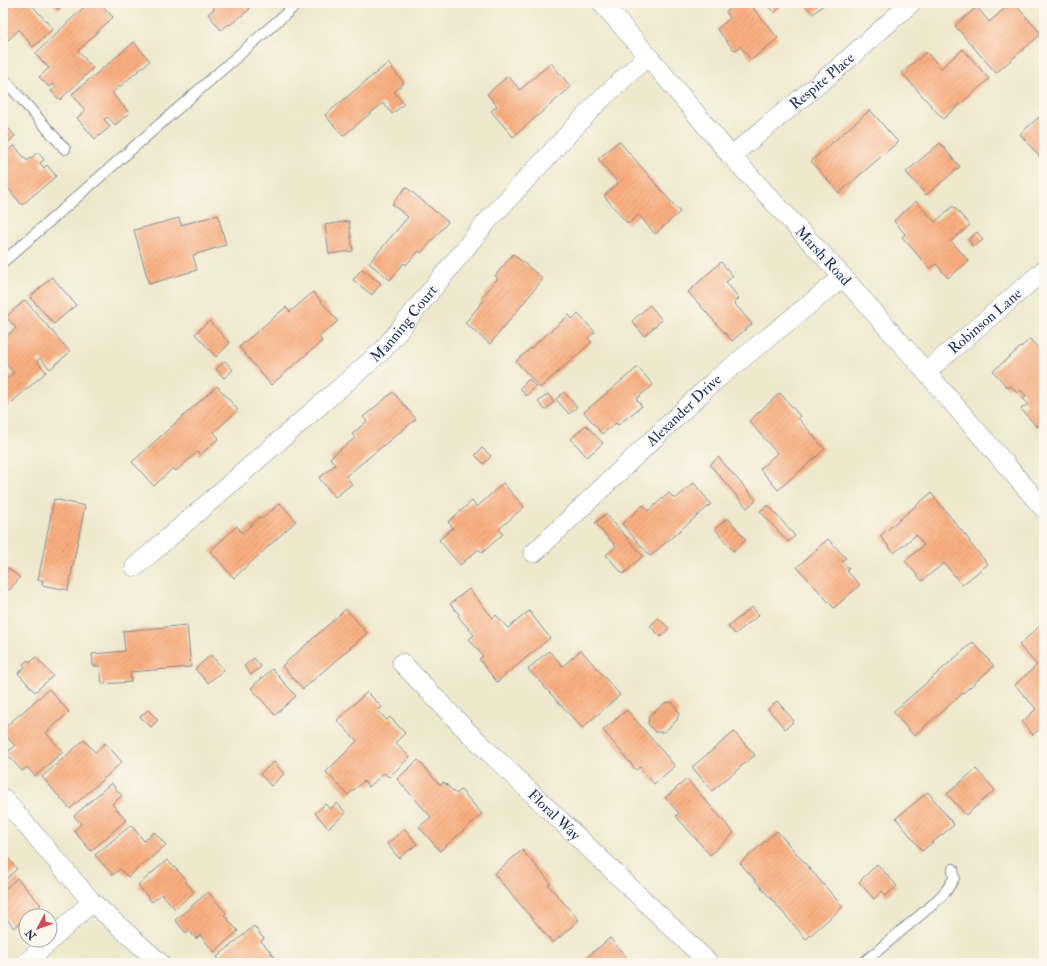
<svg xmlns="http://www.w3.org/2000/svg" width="1047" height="966" viewBox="0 0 1047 966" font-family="'IM FELL Double Pica',serif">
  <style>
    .building { fill: url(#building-hatch) }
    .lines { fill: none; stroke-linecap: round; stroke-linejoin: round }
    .lane-casing { stroke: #848c95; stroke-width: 12 }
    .street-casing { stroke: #848c95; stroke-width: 20 }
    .lane { stroke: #fff; stroke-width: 10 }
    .street { stroke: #fff; stroke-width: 19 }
    .labels { text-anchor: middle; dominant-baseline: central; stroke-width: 4; stroke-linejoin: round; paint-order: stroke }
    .street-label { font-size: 15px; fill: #1b2f5e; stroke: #fbf7ec }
  </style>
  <defs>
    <pattern id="building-hatch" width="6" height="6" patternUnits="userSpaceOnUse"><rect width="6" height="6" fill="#f9ae7f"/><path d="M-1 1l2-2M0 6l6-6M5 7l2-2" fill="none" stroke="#d59670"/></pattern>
  </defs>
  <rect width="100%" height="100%" fill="#fbf7ec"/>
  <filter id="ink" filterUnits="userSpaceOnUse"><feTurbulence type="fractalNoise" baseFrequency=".025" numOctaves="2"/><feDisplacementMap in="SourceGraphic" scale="8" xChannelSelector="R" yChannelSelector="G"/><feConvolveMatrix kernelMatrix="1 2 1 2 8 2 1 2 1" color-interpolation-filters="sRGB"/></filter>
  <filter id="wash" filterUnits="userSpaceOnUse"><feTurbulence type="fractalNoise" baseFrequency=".012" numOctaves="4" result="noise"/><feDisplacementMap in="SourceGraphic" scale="16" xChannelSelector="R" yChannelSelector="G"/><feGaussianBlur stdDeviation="0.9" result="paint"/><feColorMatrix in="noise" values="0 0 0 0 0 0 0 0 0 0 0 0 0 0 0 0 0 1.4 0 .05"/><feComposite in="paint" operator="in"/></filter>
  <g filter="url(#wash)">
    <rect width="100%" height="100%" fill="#eee8cc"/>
    <g id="blocks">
      <!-- building -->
      <path class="building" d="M6,3h24l23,26 -20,18 -14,-17 -11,10 -5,-6v-28z
        M52,3h14l-8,7z
        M88,3h12l13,14 -35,34 15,17 -33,32 -9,-9 5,-4 -4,-3 -3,3 -10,-10 10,-9 -14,-14z
        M217,3h29l4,6 -20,16 -1,-1 -8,6 -13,-16 6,-5 -1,-2z
        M737,3h12l29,35 -27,22 -11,-14 -4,4 -3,-1 -16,-20 13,-11 -4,-6z
        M765,3h20l-11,10z
        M803,3h23l-13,11z
        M1011,3h3l27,31 -45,39 -41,-47 22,-19 12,15z
        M134,42l16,19 -38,32 17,20 -14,12 -7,-8 -4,2 6,8 -15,12 -18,-21 8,-7 -13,-17z
        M963,49l26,30 -46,40 -41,-46 24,-21 15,16z
        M388,63l16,20 -10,9 10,12 -12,10 -9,-11 -40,33 -18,-21z
        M551,63l20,24 -58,50 -22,-26 6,-5 -10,-12 21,-18 12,14z
        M870,110l28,32 -59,51 -28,-32z
        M1040,116l4,5v41l-24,-28z
        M8,128l7,8 -12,11v-18l2,2z
        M619,141l61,71 -25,22 -16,-19 -11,9 -24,-28 14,-13 -20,-24z
        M940,143l20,24 -34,28 -20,-23z
        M14,145l13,16 11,-9 6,8 -4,3 4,5 3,-3 9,11 -34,29 -16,-19 -3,3v-34z
        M406,187l42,35 -27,31 -2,-2 -13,14 -2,-2 -14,17 -21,-17 39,-46 -16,-13z
        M916,201l19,21 18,-16 17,19 -19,16 18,20 -21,17 -12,-14 -6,5 -28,-32 3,-3 -11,-13z
        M218,215l8,30 -33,10 4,15 -48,14 -15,-54 45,-12 2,7z
        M349,221l4,30 -24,3 -4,-29z
        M977,232l6,8 -10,7 -5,-8z
        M513,254l30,25 -53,65 -25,-21 18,-22 -2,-2 17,-21 -3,-2z
        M721,262l12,14 -7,6 13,16 -5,5 18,21 -20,17 -44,-49z
        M362,269l19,14 -9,12 -19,-15z
        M52,277l24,28 -22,19 -24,-27z
        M313,292l25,29 -19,16 3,4 -51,44 -32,-38 47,-40 4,5z
        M25,300l45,52 -20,17 -10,-11 -3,3 9,11 -43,38v-28l11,-9 -11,-12v-30l4,5 9,-8 -10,-11z
        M650,305l12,15 -18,16 -12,-15z
        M578,314l17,18 -7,6 4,4 -52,46 -24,-27 53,-46 3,4z
        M209,321l21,22 -14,14 -21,-23z
        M1030,339l14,16v66l-7,6 -16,-18 7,-5 -5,-6 3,-2 -5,-6 -4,3 -6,-7 -3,2 -15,-17z
        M225,361l8,9 -9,8 -8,-9z
        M638,367l15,18 -17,14 6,7 -24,19 -2,-2 -14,11 -18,-22z
        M529,379l7,8 -10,9 -6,-8z
        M217,386l21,24 -24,22 5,6 -19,17 -3,-3 -21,19 -3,-3 -19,18 -22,-24z
        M393,392l23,27 -70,57 6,8 -17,13 -16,-19 16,-13 -5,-7 25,-20 -3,-4 15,-13 -4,-4z
        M564,392l13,15 -8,7 -13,-15z
        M780,393l20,23 -2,2 27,31 -47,41 -18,-21 17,-16 -28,-32z
        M548,394l6,8 -9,8 -7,-8z
        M586,425l17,18 -16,14 -16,-18z
        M482,448l9,8 -7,8 -9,-9z
        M718,457l38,43 -9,8 -37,-43z
        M503,483l21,24 -25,22 4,5 -21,19 -3,-4 -19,16 -21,-25 14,-12 -5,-6 24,-21 5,6z
        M694,483l17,21 -61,52 -28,-32 21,-19 5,6 21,-18 6,6z
        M931,493l39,48 -1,1 19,22 -26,21 -18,-22 -22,18 -17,-20 19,-16 -8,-10 -22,18 -14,-17z
        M54,499l31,7 -17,84 -26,-5 1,-5h-5z
        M280,503l16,18 -62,57 -24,-27 27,-25 5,7 18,-16 2,2z
        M768,505l27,31 -7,6 -28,-31z
        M606,514l37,42 -20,18 -17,-19 10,-9 -21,-23z
        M728,518l18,22 -13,11 -18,-22z
        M828,539l18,19 -4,3 7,8 -2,2 13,14 -26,23 -37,-41z
        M8,568l12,10 -11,12 -6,-4v-12z
        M469,589l24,29 3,-3 12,13 21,-17 21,27 -53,44 -18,-23 4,-3 -14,-17 5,-4 -16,-19 1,-2 -9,-10z
        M752,607l7,8 -24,19 -7,-7z
        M346,609l21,24 -64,56 -21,-23z
        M658,618l11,10 -8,9 -11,-11z
        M187,625l4,42 -61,5 1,10 -29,2 -2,-18h-7l-1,-12 33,-3 -2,-20z
        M1041,625l3,2v98l-11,10 -11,-13 14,-13 -21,-24 22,-20 -18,-20z
        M973,642l21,24 -80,70 -21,-24z
        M581,650l39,45 -38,33 -54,-59 21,-18 14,15z
        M211,655l13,15 -16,13 -13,-14z
        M36,657l17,19 -18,16 -17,-19 7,-6 -2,-3 5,-4 2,3z
        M254,658l7,9 -10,8 -7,-9z
        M272,669l24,27 -21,19 -24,-27z
        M49,689l20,23 -23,21 17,19 -28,24 -8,-9 -5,4 -16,-18 9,-7 -12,-14v-3z
        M367,692l15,15 -4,4 9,9 3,-3 15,16 -10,10 15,14 -21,20 -5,-4 -15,14 -5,-6 -16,14 -22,-23 31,-31 -20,-21z
        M777,701l17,20 -9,8 -17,-20z
        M672,702l7,10 -2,8 -13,12h-9l-7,-8 1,-8 16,-13z
        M148,710l10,10 -7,7 -11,-10z
        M627,710l48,56 -21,18 -14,-17 -4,3 -33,-40z
        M734,732l21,23 -43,36 -20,-24z
        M84,740l11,12 10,-9 17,19 -52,47 -28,-32z
        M418,760l22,25 4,-3 12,12 5,-4 21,24 -42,37 -21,-24 12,-10 -34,-38z
        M274,762l10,12 -13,12 -11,-12z
        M976,769l19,21 -29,25 -19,-21z
        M687,779l47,54 -24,22 -34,-39 3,-3 -14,-15z
        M111,783l11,13 -10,8 14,16 -35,31 -17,-20 7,-7 -7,-8z
        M928,792l26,33 -32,26 -26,-33z
        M337,803l9,10 -18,15 -13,-15 10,-9 5,5z
        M131,825l13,16 10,-9 12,13 -38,32 -8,-8 -7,6 -18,-20z
        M405,829l12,15 -18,14 -12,-14z
        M777,831l66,76 -37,32 -66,-76z
        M522,850l29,33 -3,2 31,35 -26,23 -59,-69z
        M3,852l14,17 -14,13z
        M167,860l20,20 -2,1 9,11 -19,17 -13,-15 -10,8 -14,-17z
        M877,864l20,22 -11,10 -4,-5 -8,8 -15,-17z
        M17,878l24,27 -13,11h-2v2l-12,10 -11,-14v-23z
        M208,892l18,21 -2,2 14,16 -24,21 -14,-17 -4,4 -7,-9 -3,3 -11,-13z
        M254,926l10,13 -3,2 19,22h-59l-4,-6z
        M610,938l21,25h-39l-5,-6z"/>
    </g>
  </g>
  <g filter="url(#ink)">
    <use href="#blocks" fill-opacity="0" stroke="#848c95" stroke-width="1"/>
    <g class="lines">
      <defs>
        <path id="lane" d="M3,78l62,71
          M3,262l295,-259
          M863,963l68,-57 15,-15 8,-13 -1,-9"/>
        <g id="street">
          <path id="s1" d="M602,3l46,53 83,100 112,121 83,95 118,137"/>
          <path id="s2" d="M731,156l107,-88 73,-65"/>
          <path id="s3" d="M926,372l118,-102"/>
          <path id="s4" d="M534,553l179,-171 130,-105"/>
          <path id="s5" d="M135,567l248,-217 101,-125 113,-122 51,-47"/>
          <path id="s6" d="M402,663l65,68 242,232"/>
          <path d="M3,798l89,104 68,61"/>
          <path d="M26,963l66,-61"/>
        </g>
      </defs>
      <!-- lane casing -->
      <use href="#lane" class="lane-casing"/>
      <!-- street casing -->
      <use href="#street" class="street-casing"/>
      <!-- lane -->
      <use href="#lane" class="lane"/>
      <!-- street -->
      <use href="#street" class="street"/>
    </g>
  </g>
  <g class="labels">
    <!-- street labels -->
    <g class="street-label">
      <text stroke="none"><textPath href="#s2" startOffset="118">Respite Place</textPath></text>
      <text stroke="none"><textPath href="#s1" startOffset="336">Marsh Road</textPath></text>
      <text stroke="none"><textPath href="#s3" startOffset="78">Robinson Lane</textPath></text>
      <text stroke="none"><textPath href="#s5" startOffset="363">Manning Court</textPath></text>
      <text stroke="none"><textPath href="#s4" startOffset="207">Alexander Drive</textPath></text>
      <text stroke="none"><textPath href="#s6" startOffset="215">Floral Way</textPath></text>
    </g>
  </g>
  <!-- margin -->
  <rect width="1047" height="966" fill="none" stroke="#fbf7ec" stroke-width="16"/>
  <!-- north arrow -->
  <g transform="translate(38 928) rotate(229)"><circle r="19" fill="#fbf7ec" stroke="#a1a7b3"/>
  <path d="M0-3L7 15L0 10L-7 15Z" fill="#d1495b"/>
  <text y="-6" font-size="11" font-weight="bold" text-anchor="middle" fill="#1b2f5e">N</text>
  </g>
</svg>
